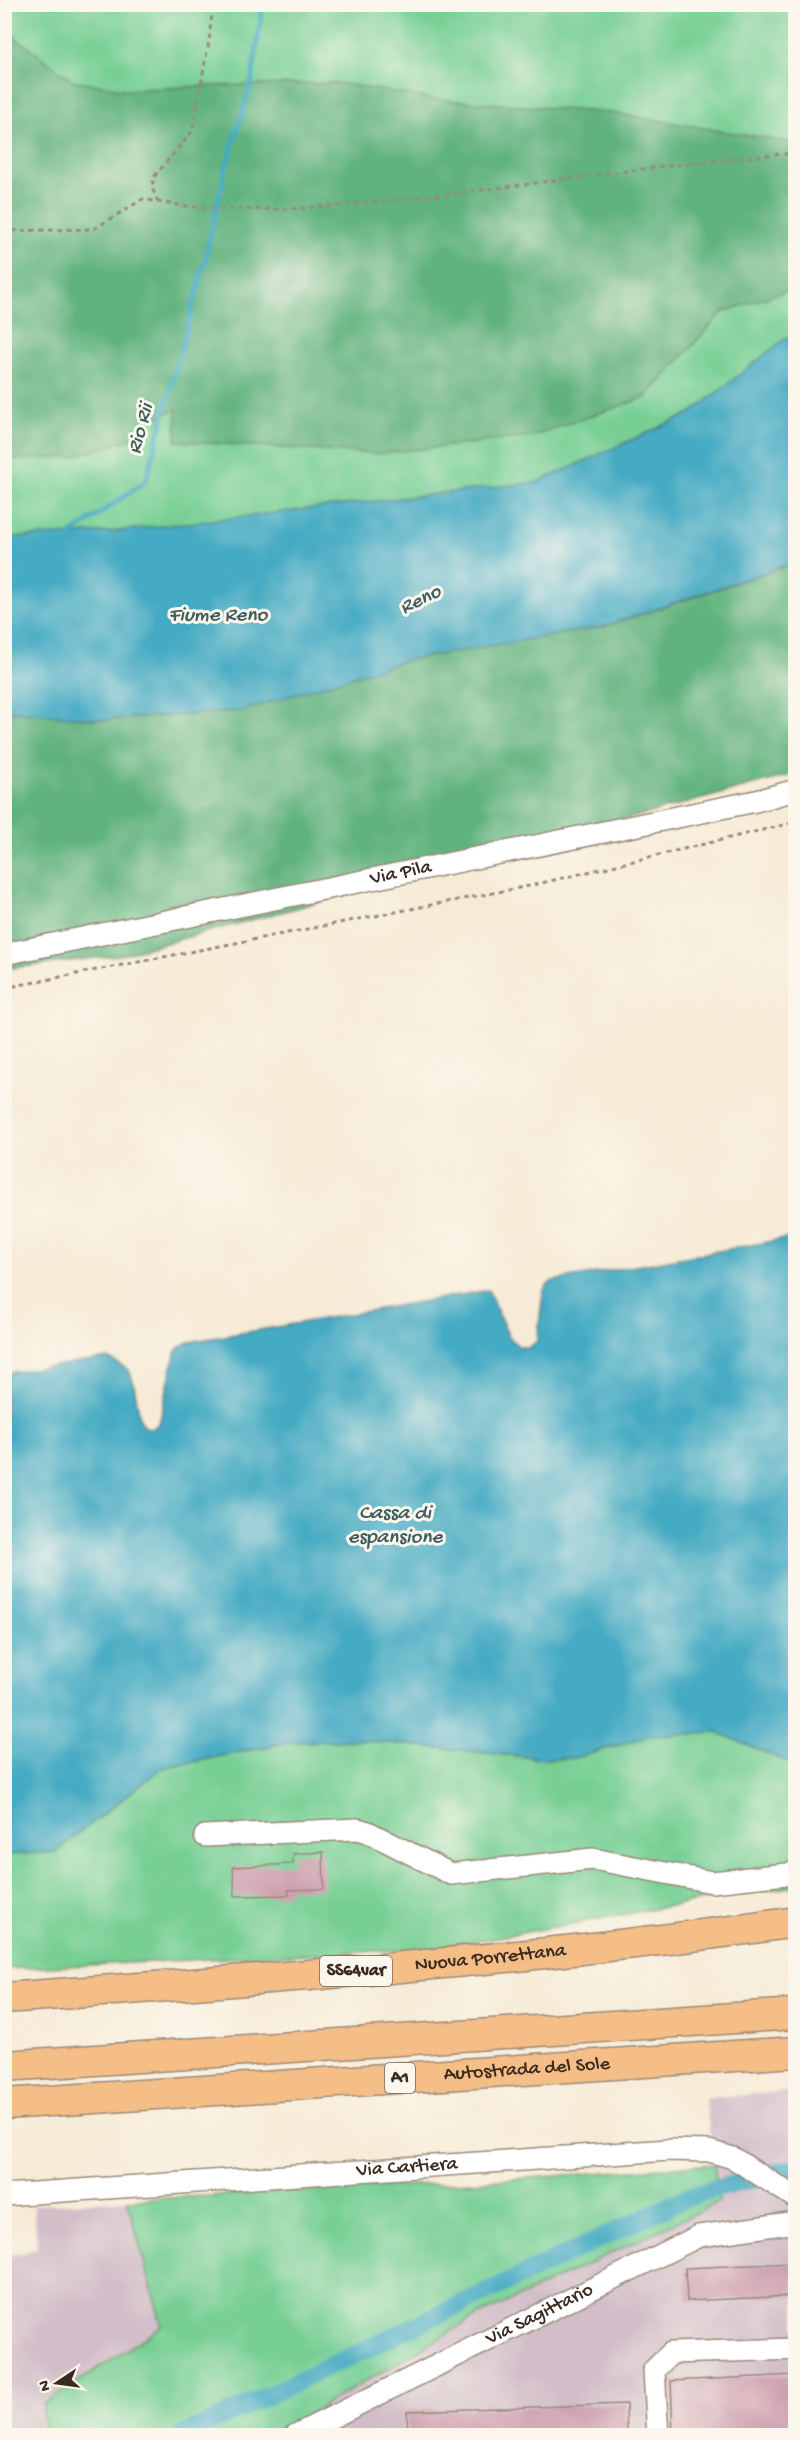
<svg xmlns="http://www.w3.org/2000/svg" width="800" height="2440" viewBox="0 0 800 2440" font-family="'Gochi Hand',sans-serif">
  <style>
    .industrial { fill: #d2bdc8 }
    .green { fill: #77cf94; stroke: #597c59; stroke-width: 1.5 }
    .forest { fill: #61b27e; stroke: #4e6e4e; stroke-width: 1.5 }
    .water { fill: #44aac3; stroke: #406a70; stroke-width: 1.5 }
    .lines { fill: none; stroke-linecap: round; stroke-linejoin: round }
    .stream { stroke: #44aac3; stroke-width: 5 }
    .canal { stroke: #44aac3; stroke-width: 18 }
    .building { fill: #ca9aac }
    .minor-casing { stroke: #998a7a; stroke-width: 24 }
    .highway-casing { stroke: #998a7a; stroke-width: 33 }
    .path { stroke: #998a7a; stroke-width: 3; stroke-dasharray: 4.5 4.5; stroke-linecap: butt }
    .minor { stroke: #fff; stroke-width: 21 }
    .highway { stroke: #f6be87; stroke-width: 30 }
    .labels { text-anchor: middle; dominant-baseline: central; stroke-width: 6; stroke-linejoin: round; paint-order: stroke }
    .shield { fill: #fbf7ec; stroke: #75685c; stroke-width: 1.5 }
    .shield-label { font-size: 18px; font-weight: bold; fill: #3b2a1e }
    .street-label { font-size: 20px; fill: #3b2a1e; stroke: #fbf7ec }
    .water-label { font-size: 21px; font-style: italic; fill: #3f5d60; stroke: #fbf7ec }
  </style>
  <rect width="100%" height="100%" fill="#fbf7ec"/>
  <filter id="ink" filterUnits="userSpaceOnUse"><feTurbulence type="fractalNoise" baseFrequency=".0167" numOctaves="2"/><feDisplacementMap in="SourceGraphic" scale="12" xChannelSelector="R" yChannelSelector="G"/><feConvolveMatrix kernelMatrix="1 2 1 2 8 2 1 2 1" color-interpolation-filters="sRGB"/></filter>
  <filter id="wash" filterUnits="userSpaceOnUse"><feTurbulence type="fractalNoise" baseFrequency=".008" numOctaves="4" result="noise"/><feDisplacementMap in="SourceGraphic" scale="24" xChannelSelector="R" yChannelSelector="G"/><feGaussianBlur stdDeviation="1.35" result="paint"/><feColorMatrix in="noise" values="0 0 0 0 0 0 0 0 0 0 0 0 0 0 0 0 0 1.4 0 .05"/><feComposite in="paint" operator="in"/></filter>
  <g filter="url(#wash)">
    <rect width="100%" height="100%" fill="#f7ebd7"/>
    <!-- industrial -->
    <path class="industrial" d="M795,2091v344l-526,1 28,-15 177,-103 245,-116 -14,-104z
      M127,2200l35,126 -119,79 1,30h-39v-180l18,-1 14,-6 -3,-43z"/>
    <!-- green -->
    <path class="green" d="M4,5h791v768l-790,163z
      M718,1732l77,33v121l-58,8 -298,54 -434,21 -1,-114 51,-3 107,-84 128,-26 70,-2 187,19 28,-1 74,-22z
      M714,2164l5,38 -245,116 -177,103 -28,14h-225l-1,-30 119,-79 -35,-126 346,-18z"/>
    <!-- forest -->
    <path class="forest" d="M4,29l68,51 55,10 79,-4 132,-3 95,16 180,14 182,30v145l-72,24 -77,85 -116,40 -154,17 -200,-13 1,-32 -28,11 -18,19 -60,18 -66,3z
      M795,563v211l-674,181 -116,14 -1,-259 101,10 383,-87 115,-6z"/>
    <!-- water -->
    <path class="water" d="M795,333v229l-192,65 -196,33 -166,51 -136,9 -100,-10v-172l105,-6 428,-50 153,-69 92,-73z
      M795,1237v528l-78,-33 -68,4 -74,22 -28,1 -187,-19 -70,2 -128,26 -107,84 -50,3v-482l103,-15 21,12 5,14 6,35 5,8 6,2 8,-5 16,-70 5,-8 9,-4 299,-52 21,47 9,9 10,2 9,-7 6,-49 3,-6 7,-5z"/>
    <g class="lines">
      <!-- stream -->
      <path class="stream" d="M64,539l82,-58 58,-216 21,-95 27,-90 11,-76"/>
      <!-- canal -->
      <path class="canal" d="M182,2436l508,-240 106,-29"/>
    </g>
    <g id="blocks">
      <!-- building -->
      <path class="building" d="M323,1852l1,37 -36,1 1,5 -54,1 -2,-29 60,-3v-10z
        M795,2263v33l-108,5 -2,-33z
        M795,2375v61h-122l-2,-55z
        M626,2404l1,32h-219l-1,-25z"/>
    </g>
  </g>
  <g filter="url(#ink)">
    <use href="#blocks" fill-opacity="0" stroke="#998a7a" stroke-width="1.5"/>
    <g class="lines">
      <defs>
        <g id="minor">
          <path id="s1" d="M4,954l752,-153 40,-11"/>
          <path d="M205,1836l153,-7 10,3 83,42 142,-15 119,23 84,-9"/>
          <path id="s2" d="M4,2195l665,-45 40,1 24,7 63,40"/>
          <path id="s3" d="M294,2436l405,-200 97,-14"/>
          <path d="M658,2436l-4,-66 17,-17 125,-4"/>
        </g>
        <g id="highway">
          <path id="s4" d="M4,1998c265,-19 529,-38 792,-76"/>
          <path d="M4,2066l792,-52"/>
          <path id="s5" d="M4,2104l792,-52"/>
        </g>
      </defs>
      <!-- minor casing -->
      <use href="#minor" class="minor-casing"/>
      <!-- highway casing -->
      <use href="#highway" class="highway-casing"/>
      <!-- path -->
      <path class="path" d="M158,202l-5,-12v-12l39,-46 17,-91 4,-37
        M4,231l90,-2 49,-30c84,18 175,9 261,0 131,-14 261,-36 392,-46
        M4,988l525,-102 267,-64"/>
      <!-- minor -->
      <use href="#minor" class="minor"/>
      <!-- highway -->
      <use href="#highway" class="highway"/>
    </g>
  </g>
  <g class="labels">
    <!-- shield labels -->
    <g class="shield">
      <rect x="320" y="1956" width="72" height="30" rx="4.5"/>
      <rect x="385" y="2063" width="30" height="30" rx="4.5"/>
    </g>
    <g class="shield-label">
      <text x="356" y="1971">SS64var</text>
      <text x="400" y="2078">A1</text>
    </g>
    <!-- street labels -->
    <g class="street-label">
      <text stroke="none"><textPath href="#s1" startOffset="405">Via Pila</textPath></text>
      <text stroke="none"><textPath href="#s4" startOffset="488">Nuova Porrettana</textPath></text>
      <text stroke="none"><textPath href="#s5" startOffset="524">Autostrada del Sole</textPath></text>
      <text stroke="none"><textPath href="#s2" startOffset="404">Via Cartiera</textPath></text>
      <text stroke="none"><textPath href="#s3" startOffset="274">Via Sagittario</textPath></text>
    </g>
    <!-- water labels -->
    <g class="water-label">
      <text transform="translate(142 429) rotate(-75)">Rio Rii</text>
      <text transform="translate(421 601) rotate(-26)">Reno</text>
      <text x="218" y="616">Fiume Reno</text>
      <text x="395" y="1514">Cassa di<tspan x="395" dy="24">espansione</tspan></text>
    </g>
  </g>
  <!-- margin -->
  <rect width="800" height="2440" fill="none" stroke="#fbf7ec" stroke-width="24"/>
  <!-- north arrow -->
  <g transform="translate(57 2383) rotate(257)" stroke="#fbf7ec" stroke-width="4.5" paint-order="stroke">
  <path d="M0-4.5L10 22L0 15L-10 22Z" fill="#3b2a1e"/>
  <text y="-9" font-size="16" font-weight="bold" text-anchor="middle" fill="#3b2a1e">N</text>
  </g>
</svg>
